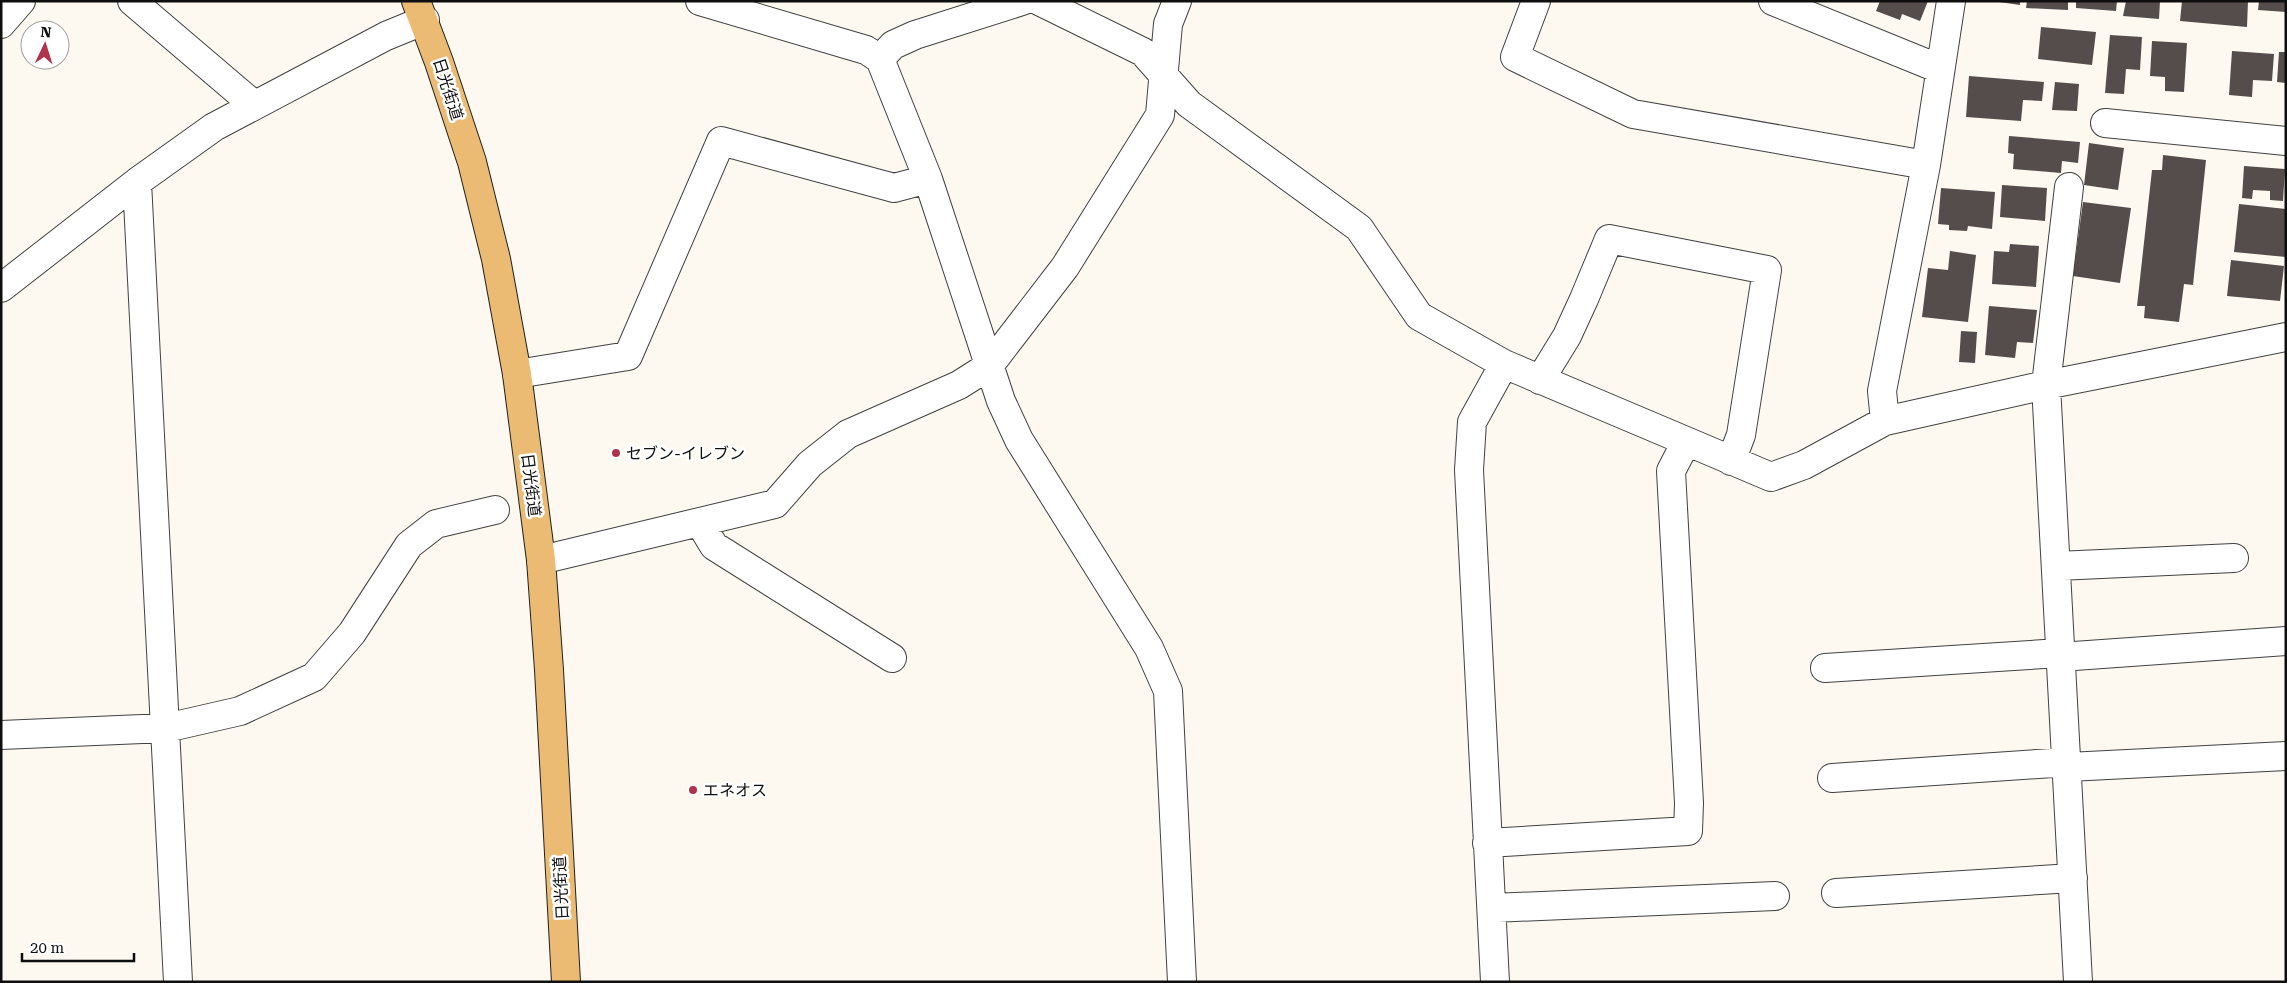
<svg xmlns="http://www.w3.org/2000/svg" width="2287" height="983" viewBox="0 0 2287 983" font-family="'Roboto Serif','Noto Sans JP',serif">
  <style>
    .building { fill: #554d4b }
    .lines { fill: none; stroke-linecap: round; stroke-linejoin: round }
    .minor-casing { stroke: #414141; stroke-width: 30 }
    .major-casing { stroke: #1f1f1f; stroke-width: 30 }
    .minor { stroke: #fff; stroke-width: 28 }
    .major { stroke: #ebbb73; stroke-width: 28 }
    .poi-dot { fill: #b0334d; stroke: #fff; stroke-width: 2 }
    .labels { text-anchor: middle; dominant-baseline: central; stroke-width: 5; stroke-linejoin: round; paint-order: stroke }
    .street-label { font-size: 16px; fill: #0e0e0e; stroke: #fff }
    .poi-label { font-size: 16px; fill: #0e0e0e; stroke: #fff; text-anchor: start }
  </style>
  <rect width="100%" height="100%" fill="#fdf9f0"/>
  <!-- building -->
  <path class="building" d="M1880,1h48l-8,20 -18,-7 -2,6 -24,-9z
    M1992,1h28v4z
    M2027,1h41v9l-42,-2z
    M2076,1h41l-1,10 -40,-3z
    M2126,1h34l-1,18 -36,-3z
    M2182,1h66l-1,26 -67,-6z
    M2259,1h27v11l-28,-2z
    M2041,27l55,5 -4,33 -54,-6z
    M2110,35l32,2 -2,33 -14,-1 -2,25 -19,-1z
    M2152,41l35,2 -3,49 -19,-1v-14l-15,-1z
    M2232,51l42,3 -2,27 -19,-1 -1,17 -23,-2z
    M2279,52h7v31l-9,-1z
    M1969,76l75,6 -2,19 -19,-1 -2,21 -55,-4z
    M2055,82l24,2 -2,27 -25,-1z
    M2009,136l71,6 -2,21 -16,-2 -1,12 -48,-4 1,-15 -6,-1z
    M2089,143l35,5 -6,42 -34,-5z
    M2163,155l43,5 -13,125 -9,-1 -5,38 -35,-4 1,-12h-8l15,-136h10z
    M2244,166l41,3 -2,32 -13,-1v-9l-17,-1 -1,9 -10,-1z
    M2002,185l45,3 -2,33 -45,-4z
    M1941,188l54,4 -3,37 -24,-3 -1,5 -18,-1v-5l-11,-1z
    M2083,202l48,6 -11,75 -47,-7z
    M2239,204l47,5v48l-52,-5z
    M2010,244l29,2 -3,41 -44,-3 2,-33 15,1z
    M1950,251l26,4 -8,67 -46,-5 6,-49 20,2z
    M2231,260l53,6 -4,35 -53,-5z
    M1989,306l48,4 -4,33 -16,-1 -2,16 -30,-3z
    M1961,331l16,1 -2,31 -16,-1z"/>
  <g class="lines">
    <defs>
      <path id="minor" d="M132,1l122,104
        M700,1l166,49 14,9 48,120 73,222 18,39 130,208 19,43 14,291
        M1039,1l104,51 46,52 170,124 60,88 85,48 267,113 33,-12 81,-44 161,-36 240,-48
        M1536,1l-21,56 118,57 293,51
        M1773,1l167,68
        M1,24l20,-23
        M880,59l13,-14 22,-10 107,-34
        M2105,123l181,18
        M137,182l41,800
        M2069,187l-23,198 32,597
        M1,288l136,-106 77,-55 172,-91 39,-16
        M517,374l111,-18 93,-215 173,47 34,-9
        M1540,380l27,-44 17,-37 25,-60 158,31 -26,165 -10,26
        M1885,421l-3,-30 44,-226 25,-164
        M700,523l14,23 178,112
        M541,560l234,-56 35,-40 38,-30 111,-49 30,-19 76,-99 95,-152 8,-91 9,-23
        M2057,566l177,-8
        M2060,657l226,-16
        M1825,668l235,-15
        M1,735l165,-7 74,-17 74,-34 38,-44 57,-88 27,-21 59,-14
        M2068,767l218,-11
        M1832,778l235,-16
        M1487,843l201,-12 1,-28 -18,-332 15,-29
        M1836,893l237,-15
        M1492,908l283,-12
        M1495,982l-26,-512 3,-48 32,-58"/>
      <path id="major" d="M416,1l23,61 33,100 24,97 21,115 24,186 8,110 17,312"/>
    </defs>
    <!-- minor casing -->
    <use href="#minor" class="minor-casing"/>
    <!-- major casing -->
    <use href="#major" class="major-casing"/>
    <!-- minor -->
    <use href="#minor" class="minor"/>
    <!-- major -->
    <use href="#major" class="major"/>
  </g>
  <!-- markers -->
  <g class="poi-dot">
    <circle cx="616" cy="453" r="5"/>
    <circle cx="693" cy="790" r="5"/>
  </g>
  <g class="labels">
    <!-- street labels -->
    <g class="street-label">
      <text transform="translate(448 89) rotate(72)">日光街道</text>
      <text transform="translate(531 485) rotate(83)">日光街道</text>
      <text transform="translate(561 888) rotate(-93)">日光街道</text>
    </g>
    <!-- poi labels -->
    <g class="poi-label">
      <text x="626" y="453">セブン-イレブン</text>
      <text x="703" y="790">エネオス</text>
    </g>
  </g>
  <!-- border -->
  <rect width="2287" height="983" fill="none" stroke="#0e0e0e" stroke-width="5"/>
  <!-- north arrow -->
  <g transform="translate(45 45) rotate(4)"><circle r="24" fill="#ffffff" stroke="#9f9f9f"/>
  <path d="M0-4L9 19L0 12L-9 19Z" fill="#b0334d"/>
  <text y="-8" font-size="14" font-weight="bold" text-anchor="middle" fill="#0e0e0e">N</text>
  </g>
  <!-- scale -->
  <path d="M22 953v8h112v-8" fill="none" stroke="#0e0e0e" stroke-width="2.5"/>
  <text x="30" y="953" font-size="15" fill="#0e0e0e" stroke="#ffffff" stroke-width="4" paint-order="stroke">20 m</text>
</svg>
